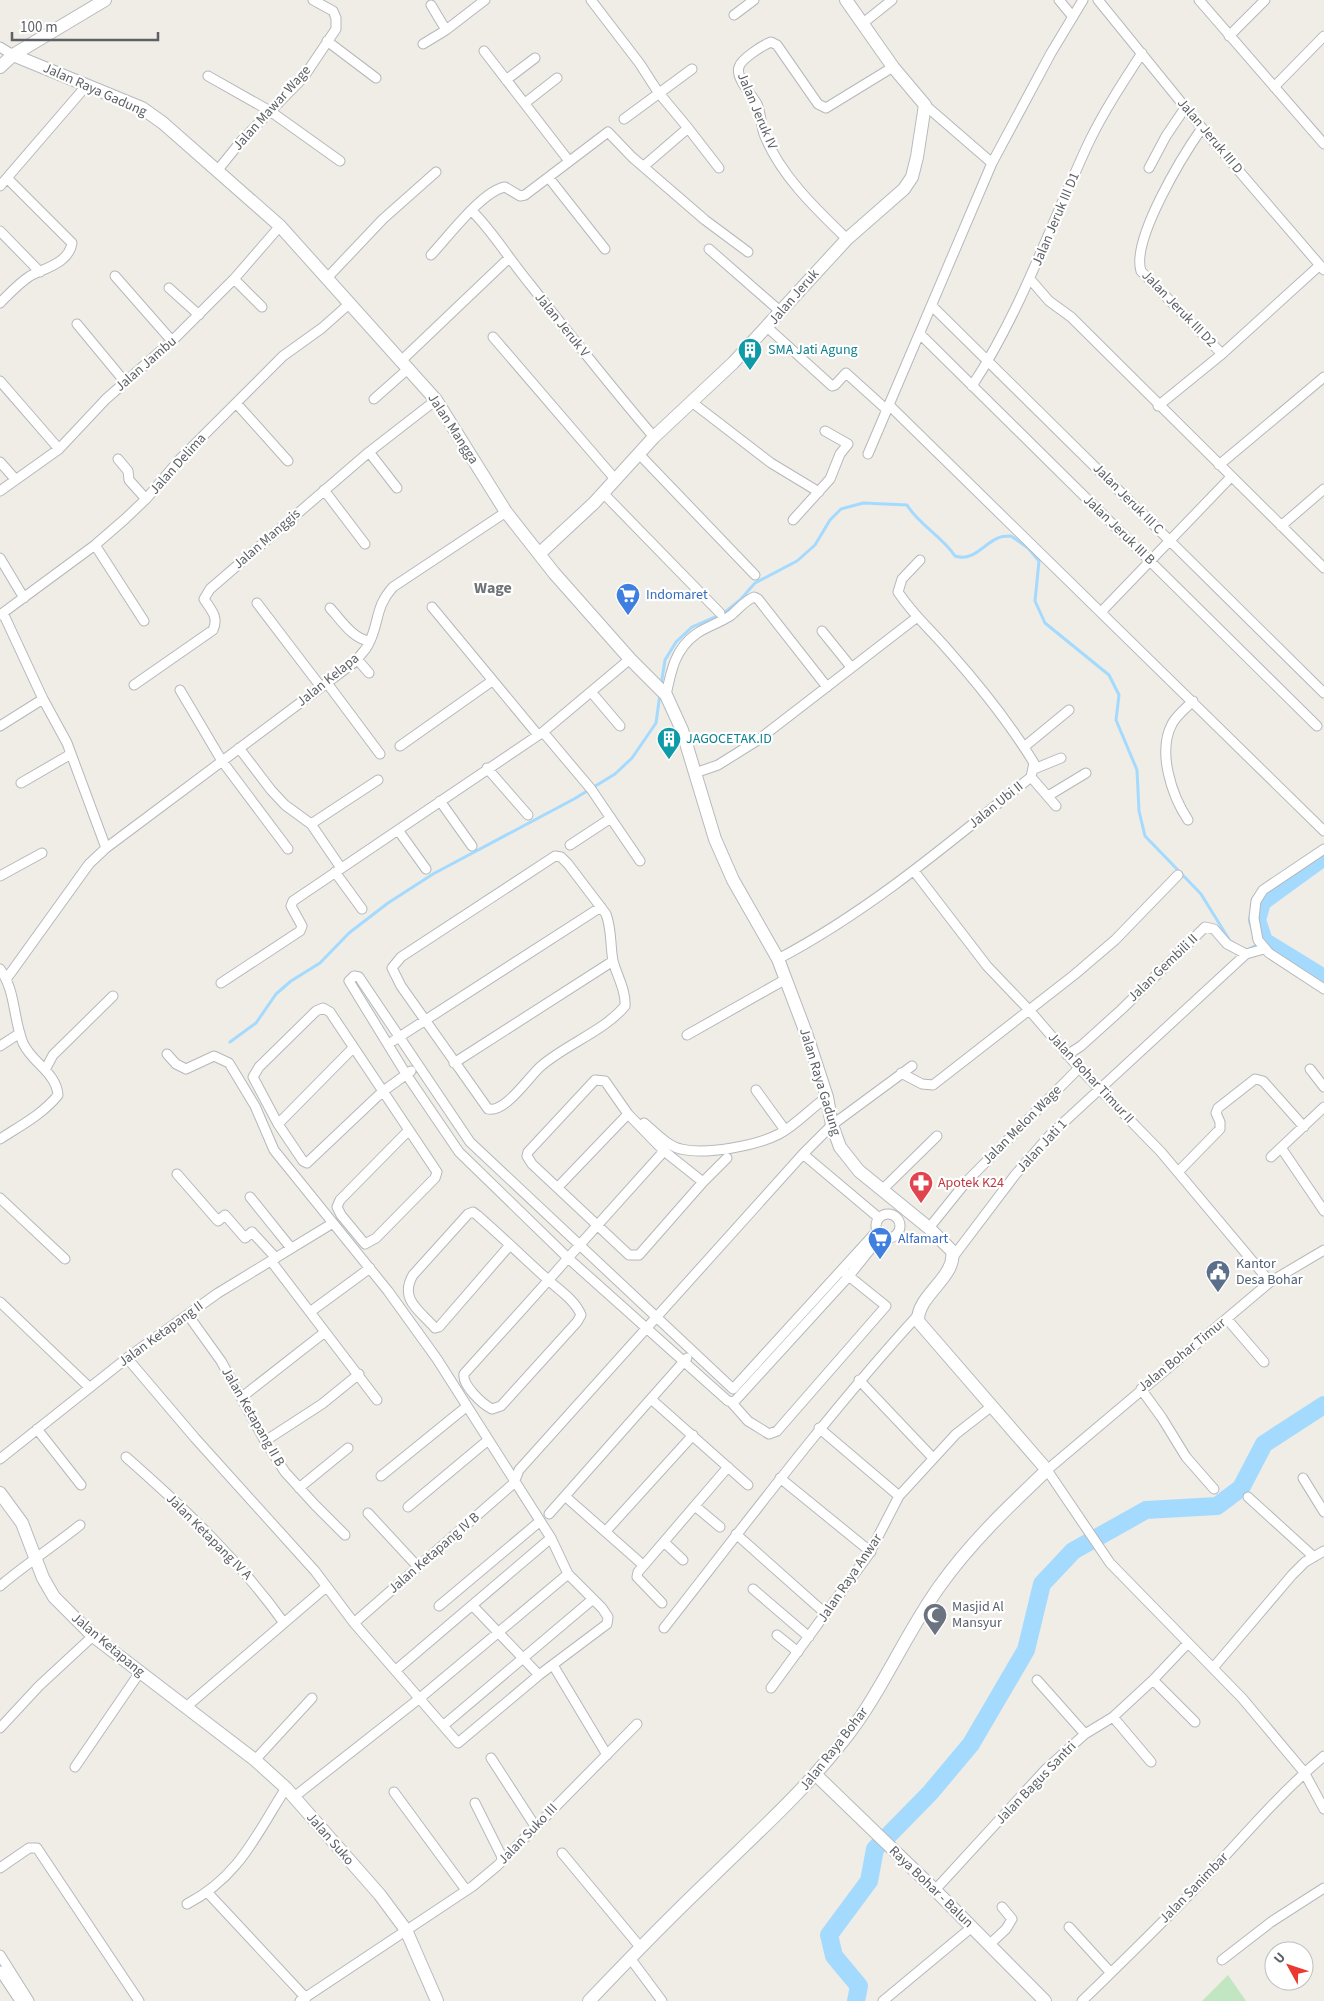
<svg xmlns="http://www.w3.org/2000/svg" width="1324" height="2001" viewBox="0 0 1324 2001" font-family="'Source Sans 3',sans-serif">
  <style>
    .green { fill: #c3e6c2 }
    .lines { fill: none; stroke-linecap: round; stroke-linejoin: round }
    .stream { stroke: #a5daff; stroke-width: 3 }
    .river { stroke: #a5daff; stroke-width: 18 }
    .street-casing { stroke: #b5b8bc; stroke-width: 11 }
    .secondary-casing { stroke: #b6babf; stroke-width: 14 }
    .street { stroke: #fff; stroke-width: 9 }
    .secondary { stroke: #fff; stroke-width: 12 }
    .labels { text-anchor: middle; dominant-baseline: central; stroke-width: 4.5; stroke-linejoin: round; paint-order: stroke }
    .street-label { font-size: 14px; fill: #5d6165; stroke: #fff }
    .culture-label { font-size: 14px; fill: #0d838f; stroke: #fff; text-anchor: start }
    .shop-label { font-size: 14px; fill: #366cbe; stroke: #fff; text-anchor: start }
    .health-label { font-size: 14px; fill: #be3a42; stroke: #fff; text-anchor: start }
    .service-label { font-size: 14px; fill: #4e5e75; stroke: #fff; text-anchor: start }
    .worship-label { font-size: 14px; fill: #5b616d; stroke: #fff; text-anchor: start }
    .quarter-label { font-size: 16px; font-weight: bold; fill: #6e7377; stroke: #fff }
  </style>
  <rect width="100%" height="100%" fill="#efede5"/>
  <!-- green -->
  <path class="green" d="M1228,1975l18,26h-44z"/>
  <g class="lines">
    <!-- stream -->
    <path class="stream" d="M661,685l4,-25 11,-18 16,-15 32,-14 16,-13 15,-17 42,-22 18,-16 15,-25 11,-11 22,-6 44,2c12,20 35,31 48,51 19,6 28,-12 43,-18 4,-2 9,-2 13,-2l17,12 11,13 -4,40 10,22 64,52 10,20 -3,25 21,50 2,41 6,25 56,58 29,47 4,2
      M1249,949l15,-8
      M230,1042l26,-19 20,-29 15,-13 29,-18 29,-30 39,-30 45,-29 141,-75 41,-25 17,-16 24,-35 4,-29"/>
    <!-- river -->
    <path class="river" d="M1324,857l-62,45 -5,18 7,21 60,37
      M856,2001l3,-15 -25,-30 -5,-21 40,-54 6,-32 55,-56 41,-49 55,-94 16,-66 31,-33 73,-41 71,-4 24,-18 23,-44 60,-39"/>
    <defs>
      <path id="street" d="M591,0l49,64 18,28 30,36 -44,38
        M1059,0l14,17
        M1098,0l104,128 122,142
        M1199,0l125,144
        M431,5l15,25 39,-30
        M734,15l20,-15
        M862,24l30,-24
        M1229,36l36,-36
        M327,41l49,37
        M423,44l23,-14
        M0,47l13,8
        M484,51l85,110
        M208,76l62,35 70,50
        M506,80l29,-22
        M1274,87l50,-51
        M525,103l32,-25
        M925,105l67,58
        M624,119l68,-50
        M688,128l31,40
        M1202,128c-19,27 -71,112 -61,143l81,83
        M1149,168l17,-32 19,-28
        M217,171l25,-31 61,-62 33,-49v-11l-3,-7 -20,-11
        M549,178l56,71
        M0,186l87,-101
        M472,211c22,22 37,48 57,72 41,52 82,104 125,154
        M0,231l40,41
        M847,239c-31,-30 -67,-64 -83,-105 -3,-9 -3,-21 -7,-30 -5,-9 -22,-26 -18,-37 2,-8 24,-22 32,-25l6,3 41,59 8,4 67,-41
        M709,249l72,63
        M431,255c17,-18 51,-64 74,-68l15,9 5,-1 83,-63 24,25 73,63 43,32
        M115,276l57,65
        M328,277l55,-58 53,-47
        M234,279l28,28
        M1030,279l19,22 22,16 253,251
        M169,288l30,27
        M0,303c9,-9 19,-20 30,-27 15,-8 39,-13 42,-33l-65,-65
        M932,306l392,387
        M77,324l48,58
        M767,327l65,59 3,-1 11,-12 41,37
        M920,334l397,392
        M493,337l122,142
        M402,360l107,-102
        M0,381l59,68
        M972,386c50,-76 79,-163 117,-244 15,-31 34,-60 53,-89
        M374,399l35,-31
        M236,403l52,58
        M693,403l78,60 48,29
        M889,405l435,426
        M1158,406l64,-52 98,-89
        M369,452l28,36
        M639,454l116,121
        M868,454l124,-291 59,-110 32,-53
        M118,459l10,12 1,9 17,19
        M0,462l16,18
        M1219,465l105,-88
        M324,490l41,54
        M0,491l59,-42 47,-50 66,-58 62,-62 46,-53
        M603,493l117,120
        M793,520l37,-41 10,-25 8,-10 -23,-13
        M1281,526l43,-37
        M95,545l49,76
        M0,558l24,40
        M257,603l64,84
        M432,607l106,128
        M330,608c11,12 23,31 39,33
        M1102,611l128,-133
        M0,615l95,-70 30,-26 21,-20 34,-40 103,-103 39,-28 27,-24
        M822,631l29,36
        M357,659l12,14
        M327,683l53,71
        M134,685l79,-55c6,-13 -2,-20 -9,-31l6,-10 159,-137 67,-52
        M180,690l42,71 66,88
        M592,693l28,33
        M666,695c5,-24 9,-46 30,-61 10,-7 23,-11 34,-18 8,-6 14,-15 24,-19l4,2 69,88
        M43,699l24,44 39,105
        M0,726l43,-27 -40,-86
        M543,732l48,57 49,72
        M400,746l92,-65
        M1024,747l45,-37
        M239,748l32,42 14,15 26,19 30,44
        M487,768l41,47
        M1034,769l27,-11
        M695,773l23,-8 40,-25 158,-122
        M1031,777l25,29
        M21,783l50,-29
        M1048,796l38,-23
        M440,801l32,45
        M1188,820c-16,-24 -31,-68 -16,-96 4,-8 14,-16 21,-23
        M311,824l67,-44
        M398,830l28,39
        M570,845l41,-27
        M1324,849l-61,41 -7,11 -2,17 4,22 11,13 55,36
        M555,856l6,1 7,7 38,50c6,16 4,31 7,47 4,15 13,29 12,45 -22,26 -59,38 -85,61 -12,11 -35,46 -52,42l-87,-123 -9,-18 9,-11z
        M914,871l73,95 43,45 49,57 82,84 109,130
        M335,872l27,37
        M0,876l42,-23
        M778,959c93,-49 172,-117 253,-182l3,-14c-25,-41 -54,-77 -86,-113 -18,-21 -34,-34 -50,-58l4,-13 18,-19
        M0,969c16,22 13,50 23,74 9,20 33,29 35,52 -15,19 -38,31 -58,44
        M7,978l82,-114 17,-16 250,-187c3,-5 9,-10 12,-16 12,-22 6,-37 25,-58l113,-75
        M221,983l79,-52 2,-5 -11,-20 2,-5 250,-169 87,-73
        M687,1035l99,-56
        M393,1041l208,-134
        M0,1046l20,-13
        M1067,1055l14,-9 41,-37 83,-82 9,2 13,15 19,10 18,-5
        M454,1063l159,-102
        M1310,1069l14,18
        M45,1070l8,-15 60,-59
        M901,1073l21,11 11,1 141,-110 41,-35 63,-65
        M756,1090l29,40
        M644,1123c11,9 23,23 37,26 25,6 75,-3 98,-15 17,-9 32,-26 48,-37
        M278,1124l75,-76
        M408,1131l-68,69 -3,7 4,8 24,29 11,-6 59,-60 2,-6 -107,-160 -7,-4 -7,3 -57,56 -6,10 25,47 25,37 4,2 75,-71 29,-21
        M1282,1149l42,62
        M803,1154l76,64
        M1271,1157l53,-50
        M1178,1172l42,-43v-7l-4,-9 2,-5 37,-29 8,2 41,46
        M177,1174l41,47 7,-6 20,23 7,-6 24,26
        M703,1182l-39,-31 -36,-37 -23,-33 -10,-1 -67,72 -1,4 5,8 97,91h10l64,-73 24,-24
        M558,1187l70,-73
        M882,1190l55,-54
        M250,1197l41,51
        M0,1198l65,61
        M876 1226a12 12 0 1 1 24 0a12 12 0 1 1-24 0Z
        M929,1228l37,-46 113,-114
        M877,1231l-144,158 -263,-247 -111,-165 -5,-1 -5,5 57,93 53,78 109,106 160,143 6,1 115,-126 32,-40
        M510,1245l-71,82 -4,1c-16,-18 -36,-29 -22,-53l55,-61 5,-2 4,3c24,21 46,42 70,64 12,11 28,21 34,36l-4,7 -76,84 -9,3c-10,-5 -30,-24 -28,-35 35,-39 70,-77 104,-116l96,-107
        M1324,1250l-54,32 -223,188 63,93 132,135 62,74 20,37
        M953,1257l62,-82 35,-40 196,-181
        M271,1261l106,139
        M0,1302l89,85
        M310,1312l60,-44
        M188,1315l33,46 44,80 20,31 30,33 30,30
        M1227,1319l37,43
        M127,1358l68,80 120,133 39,52 104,120 81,-68 68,-51 1,-7 -6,-9 -34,-34 -17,-36 -114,-179 -49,-68 -114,-141 -19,-44 -26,-43 -15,-7 -28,13 -10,-5 -9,-10
        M859,1380l74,78
        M1141,1389l21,29 24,39 28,32
        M242,1397l83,-65
        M651,1399l97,86
        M732,1403l16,18 21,13 8,-3 109,-125 -41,-33
        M819,1428l80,68
        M37,1429l44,56
        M265,1441l57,-37 37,-30
        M126,1457c58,51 113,103 158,166
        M0,1459l127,-101 91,-65 115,-70
        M381,1476l85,-69
        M780,1478l91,74
        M1303,1478l21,34
        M299,1488l49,-40
        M566,1497l77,68
        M1248,1497l66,60
        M695,1506l25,21
        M408,1507l79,-66
        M368,1513l50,54
        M549,1514l138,-156
        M606,1531l87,-96
        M736,1534l90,80
        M664,1542l19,18
        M0,1586c26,-22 54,-40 80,-61
        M753,1589l56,48
        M662,1603l-25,-26 1,-5 90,-105
        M472,1605l67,70
        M439,1606l100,-84
        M354,1623l160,-140 5,-13 284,-316 29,-29 80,-59
        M664,1628c83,-106 163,-213 254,-313
        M777,1635l21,17
        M553,1665l54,90
        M1213,1668l79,-93 13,-13 19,-11
        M396,1670l155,-132
        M1037,1680l48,54
        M1153,1680l42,42
        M771,1688l98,-134 30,-58 57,-62 36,-28
        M186,1707l140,-120
        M1113,1717l38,45
        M444,1725l149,-126
        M0,1728l39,-42 54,-50
        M491,1758l44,68
        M255,1760l57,-62
        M75,1767l65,-95
        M394,1792l72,98
        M294,1797l126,-99 148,-124
        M475,1803l26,52 1,5
        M562,1853l79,95
        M0,1868l29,-20h8l102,153
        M935,1890l111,-121 39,-35 28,-17 40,-37 35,-37
        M208,1893l98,105
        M187,1904c52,-27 69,-69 99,-116
        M1069,1927l42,46
        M990,1944l16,-15 6,-10 -10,-12
        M0,1955l29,46
        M630,1958l32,43
        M1222,1960l49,-38 53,-34
        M0,1971l20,30
        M300,2001l173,-115 24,-20 140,-142
        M883,2001l89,-74
        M1082,2001c41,-40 83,-80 122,-122 39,-42 76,-86 120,-123"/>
      <path id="secondary" d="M13,55l129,53 21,15 117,103 156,174 70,112 48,61 76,86 36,36 16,35 33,109 18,41 45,79 28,74 21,64 5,28 8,22 19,24 70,57 23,23c5,26 -35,44 -34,70l129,149c-39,37 -77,73 -108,117 -35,49 -58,107 -96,154 -40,51 -85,91 -131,136 -42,40 -83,82 -123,124
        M0,67l13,-12 92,-55
        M539,554l55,-51 60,-66 79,-74 114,-124 57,-50 8,-12 5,-20 8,-52 -32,-38 -47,-67
        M0,1493l22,30 21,55 11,19 39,39 162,124 31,28 94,107 26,35 31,71
        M816,1775l119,115 110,111"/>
    </defs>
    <!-- street casing -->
    <use href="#street" class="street-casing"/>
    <!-- secondary casing -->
    <use href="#secondary" class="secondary-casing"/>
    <!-- street -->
    <use href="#street" class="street"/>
    <!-- secondary -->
    <use href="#secondary" class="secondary"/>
  </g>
  <!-- icons -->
  <defs>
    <symbol id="building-pin" viewBox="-11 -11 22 30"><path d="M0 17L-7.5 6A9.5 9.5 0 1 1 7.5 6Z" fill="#0f9aa8" stroke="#fff"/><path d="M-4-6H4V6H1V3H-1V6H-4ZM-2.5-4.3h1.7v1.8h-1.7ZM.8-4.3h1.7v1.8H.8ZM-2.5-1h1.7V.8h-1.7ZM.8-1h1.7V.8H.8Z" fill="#fff"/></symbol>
    <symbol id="supermarket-pin" viewBox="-11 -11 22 30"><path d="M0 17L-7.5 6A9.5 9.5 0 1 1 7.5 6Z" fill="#3f7fe0" stroke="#fff"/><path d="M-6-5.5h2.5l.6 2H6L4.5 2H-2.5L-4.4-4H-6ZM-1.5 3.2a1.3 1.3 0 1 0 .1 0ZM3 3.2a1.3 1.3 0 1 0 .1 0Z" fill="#fff"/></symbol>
    <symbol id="pharmacy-pin" viewBox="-11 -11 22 30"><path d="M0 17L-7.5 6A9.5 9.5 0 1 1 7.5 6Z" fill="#e0444e" stroke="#fff"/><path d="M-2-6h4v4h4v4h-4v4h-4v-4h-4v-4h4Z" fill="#fff"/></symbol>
    <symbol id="civic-pin" viewBox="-11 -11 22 30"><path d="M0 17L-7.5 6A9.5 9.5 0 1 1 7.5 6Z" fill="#5c6f8a" stroke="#fff"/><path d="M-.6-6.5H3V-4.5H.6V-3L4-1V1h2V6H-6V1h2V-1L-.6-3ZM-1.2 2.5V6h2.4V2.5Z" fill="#fff"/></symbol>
    <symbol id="mosque-pin" viewBox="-11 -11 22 30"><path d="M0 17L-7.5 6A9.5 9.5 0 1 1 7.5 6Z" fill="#6b7280" stroke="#fff"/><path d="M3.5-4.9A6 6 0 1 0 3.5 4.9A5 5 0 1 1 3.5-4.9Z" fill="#fff"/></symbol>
  </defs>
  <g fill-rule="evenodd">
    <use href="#building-pin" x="736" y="336" width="28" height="38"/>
    <use href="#supermarket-pin" x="614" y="581" width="28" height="38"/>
    <use href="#building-pin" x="655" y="725" width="28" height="38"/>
    <use href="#pharmacy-pin" x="907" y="1169" width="28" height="38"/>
    <use href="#supermarket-pin" x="866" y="1225" width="28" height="38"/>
    <use href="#civic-pin" x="1204" y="1258" width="28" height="38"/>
    <use href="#mosque-pin" x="921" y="1601" width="28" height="38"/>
  </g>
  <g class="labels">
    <!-- street labels -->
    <g class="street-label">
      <text transform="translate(95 90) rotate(24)">Jalan Raya Gadung</text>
      <text transform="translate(272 108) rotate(-48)">Jalan Mawar Wage</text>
      <text transform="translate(757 111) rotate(67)">Jalan Jeruk IV</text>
      <text transform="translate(1210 136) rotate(50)">Jalan Jeruk III D</text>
      <text transform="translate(1056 219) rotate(-67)">Jalan Jeruk III D1</text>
      <text transform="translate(794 297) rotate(-49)">Jalan Jeruk</text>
      <text transform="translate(1179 309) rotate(46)">Jalan Jeruk III D2</text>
      <text transform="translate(562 325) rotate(51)">Jalan Jeruk V</text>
      <text transform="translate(146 364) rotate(-41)">Jalan Jambu</text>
      <text transform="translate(453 429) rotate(57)">Jalan Mangga</text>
      <text transform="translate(178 464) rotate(-48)">Jalan Delima</text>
      <text transform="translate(1128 499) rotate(45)">Jalan Jeruk III C</text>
      <text transform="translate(1119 530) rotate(44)">Jalan Jeruk III B</text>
      <text transform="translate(267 539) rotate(-41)">Jalan Manggis</text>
      <text transform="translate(328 680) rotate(-39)">Jalan Kelapa</text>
      <text transform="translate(996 805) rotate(-39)">Jalan Ubi II</text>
      <text transform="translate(1163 968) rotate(-44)">Jalan Gembili II</text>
      <text transform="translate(1091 1078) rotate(47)">Jalan Bohar Timur II</text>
      <text transform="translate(820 1082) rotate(73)">Jalan Raya Gadung</text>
      <text transform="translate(1022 1125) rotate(-45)">Jalan Melon Wage</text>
      <text transform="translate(1042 1146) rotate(-47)">Jalan Jati 1</text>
      <text transform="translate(161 1334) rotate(-36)">Jalan Ketapang II</text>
      <text transform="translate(1182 1355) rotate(-39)">Jalan Bohar Timur</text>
      <text transform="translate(253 1417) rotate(60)">Jalan Ketapang II B</text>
      <text transform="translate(209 1537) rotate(45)">Jalan Ketapang IV A</text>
      <text transform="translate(434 1553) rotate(-41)">Jalan Ketapang IV B</text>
      <text transform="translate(850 1578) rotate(-56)">Jalan Raya Anwar</text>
      <text transform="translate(108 1645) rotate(40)">Jalan Ketapang</text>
      <text transform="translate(834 1749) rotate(-52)">Jalan Raya Bohar</text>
      <text transform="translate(1036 1783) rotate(-46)">Jalan Bagus Santri</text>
      <text transform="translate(528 1834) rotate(-46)">Jalan Suko III</text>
      <text transform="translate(330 1839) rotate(49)">Jalan Suko</text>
      <text transform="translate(931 1887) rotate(44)">Raya Bohar - Balun</text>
      <text transform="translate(1194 1888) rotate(-46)">Jalan Sanimbar</text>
    </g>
    <!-- culture labels -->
    <g class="culture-label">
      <text x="768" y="350">SMA Jati Agung</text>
      <text x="686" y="739">JAGOCETAK.ID</text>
    </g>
    <!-- shop labels -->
    <g class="shop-label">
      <text x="646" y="595">Indomaret</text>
      <text x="898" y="1239">Alfamart</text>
    </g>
    <!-- health labels -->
    <g class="health-label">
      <text x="938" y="1183">Apotek K24</text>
    </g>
    <!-- service labels -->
    <g class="service-label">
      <text x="1236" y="1264">Kantor<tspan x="1236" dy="16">Desa Bohar</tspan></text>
    </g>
    <!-- worship labels -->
    <g class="worship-label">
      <text x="952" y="1607">Masjid Al<tspan x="952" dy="16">Mansyur</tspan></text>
    </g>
    <!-- quarter labels -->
    <g class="quarter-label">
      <text x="493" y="588">Wage</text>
    </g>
  </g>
  <!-- north arrow -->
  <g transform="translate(1289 1966) rotate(310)"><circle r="24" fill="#ffffff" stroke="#bec0c1"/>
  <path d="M0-4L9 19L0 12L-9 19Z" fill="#e93a31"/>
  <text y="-8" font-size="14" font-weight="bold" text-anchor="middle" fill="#5d6165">U</text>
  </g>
  <!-- scale -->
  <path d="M12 32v8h146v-8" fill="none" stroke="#5d6165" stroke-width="2.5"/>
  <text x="20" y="32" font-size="15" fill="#5d6165" stroke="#ffffff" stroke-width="4" paint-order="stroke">100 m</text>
</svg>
